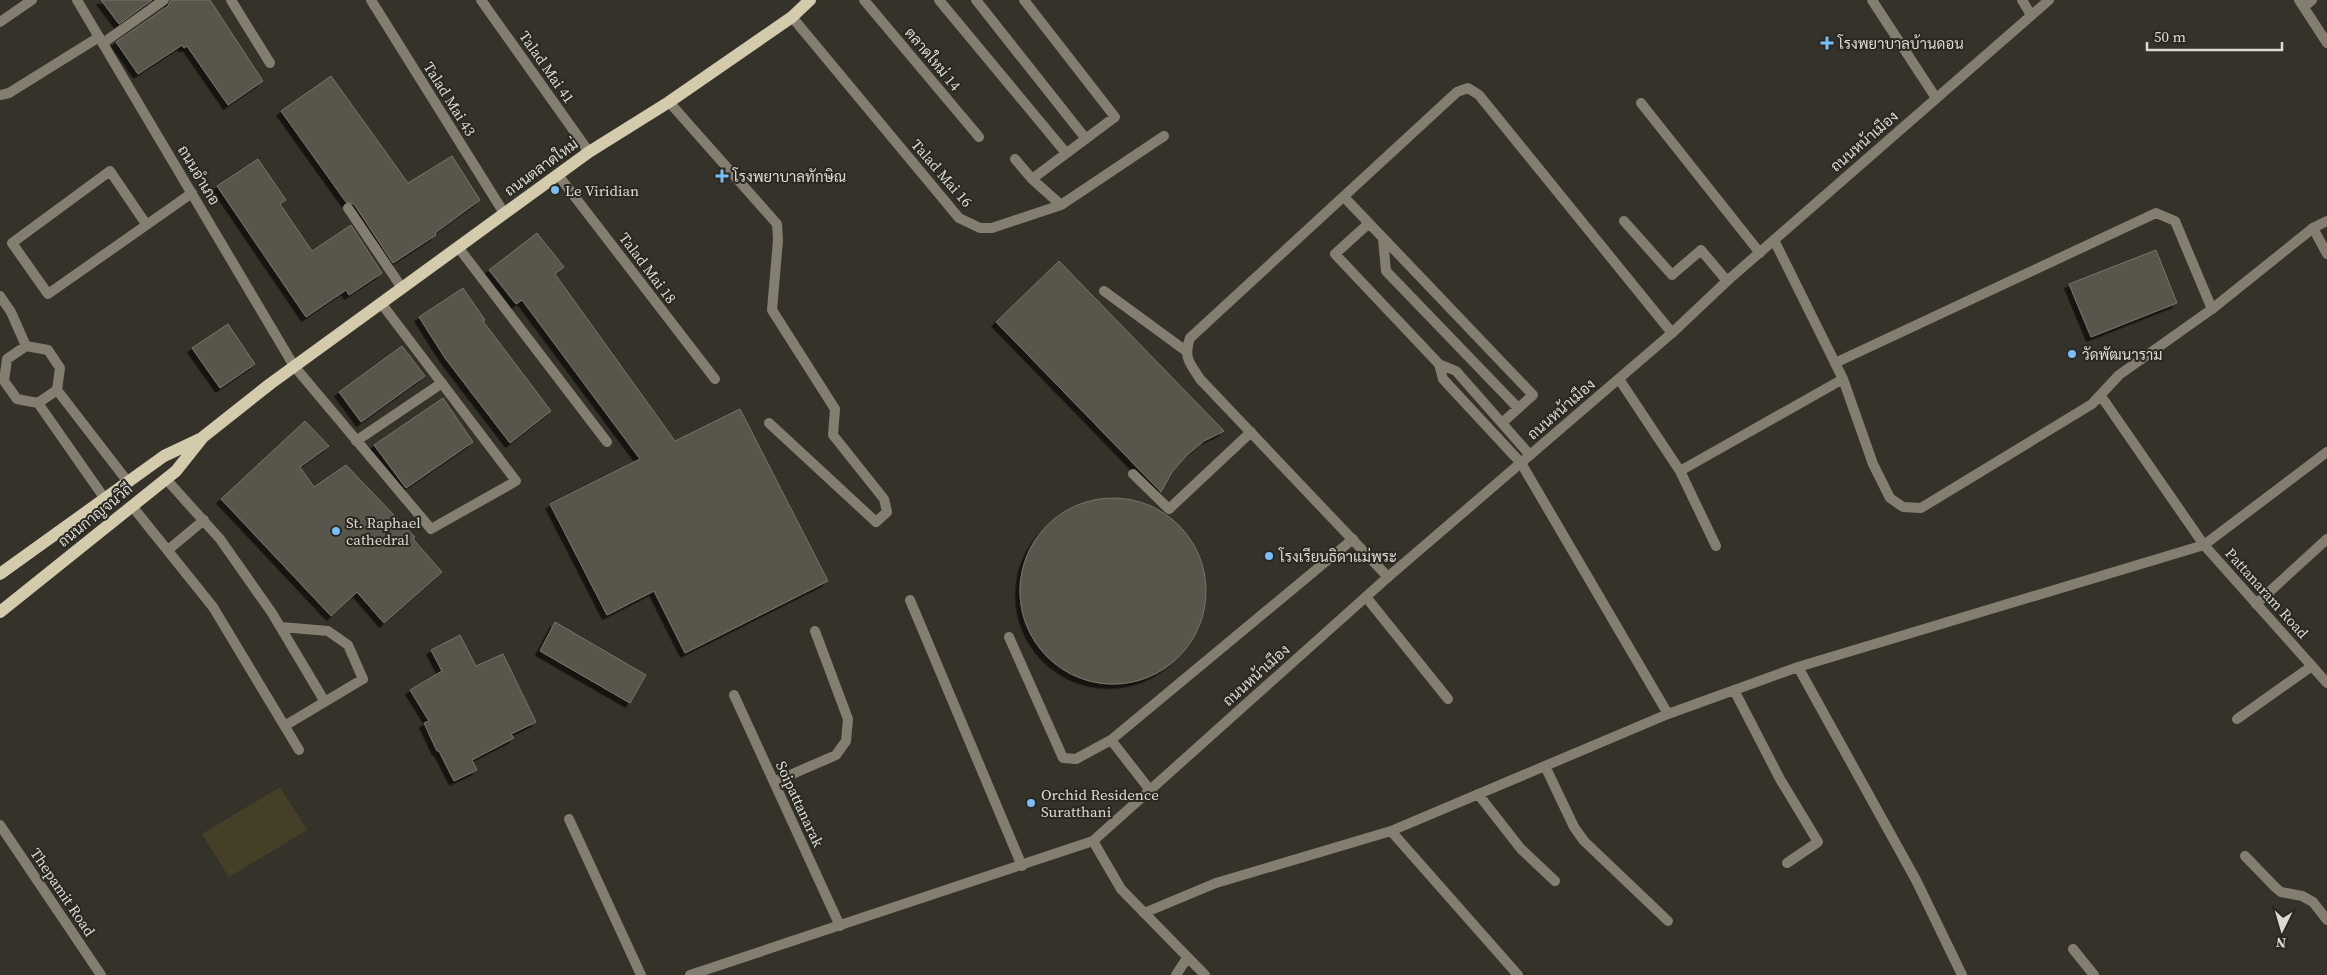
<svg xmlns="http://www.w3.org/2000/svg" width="2327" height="975" viewBox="0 0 2327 975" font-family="'Source Serif 4',Sarabun,serif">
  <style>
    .green { fill: #463f28 }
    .building { fill: #58554c; stroke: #77746b; filter: url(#shadow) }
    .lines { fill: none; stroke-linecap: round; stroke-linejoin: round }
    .service { stroke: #837e70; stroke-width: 10 }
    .minor { stroke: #837e70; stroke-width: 10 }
    .tertiary { stroke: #837e70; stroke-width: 10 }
    .primary { stroke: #d3cbac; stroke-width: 12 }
    .poi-dot { fill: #78bff7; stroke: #2a2820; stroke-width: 2 }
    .labels { text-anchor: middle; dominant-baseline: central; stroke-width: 4; stroke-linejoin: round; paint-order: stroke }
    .poi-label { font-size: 15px; fill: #dad9d3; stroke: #2a2820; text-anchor: start }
    .street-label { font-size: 15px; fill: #dad9d3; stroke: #2a2820 }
  </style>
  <defs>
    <filter id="shadow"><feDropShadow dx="-4.5" dy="4.5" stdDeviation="0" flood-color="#0009"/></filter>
  </defs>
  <rect width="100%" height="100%" fill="#343229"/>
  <!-- green -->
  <path class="green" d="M280,787l27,43 -78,47 -27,-43z"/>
  <!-- building -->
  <path class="building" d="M101,0h51l-33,24z
    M171,0h39l53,81 -35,24 -41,-59 -3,2 -2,-3 -44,29 -22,-32 52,-36z
    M331,76l77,107 44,-27 28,44 -45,33 1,2 -43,28 -39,-59 -8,-2 -65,-91z
    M258,159l28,41 -6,4 32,47 39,-26 31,48 -33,22 -3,-5 -40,27 -89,-131z
    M537,233l27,34 -9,7 120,167 65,-32 88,172 -143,72 -31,-62 -47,24 -57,-111 90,-45 -118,-159 -6,4 -27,-34z
    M2156,250l21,53 -86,34 -22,-53z
    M1059,261l165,170 -20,10 -17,14 -15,17 -11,20 -165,-170z
    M463,288l22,32 -2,1 68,90 -41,32 -65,-85 -26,-41z
    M228,324l27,40 -35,24 -28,-40z
    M402,346l23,30 -64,46 -22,-30z
    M443,398l30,44 -67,46 -32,-43z
    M305,421l24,25 -29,21 14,20 32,-22 69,72 -2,2 29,33 -58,51 -27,-31 -26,24 -110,-117z
    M1020 591a93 93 0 1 1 186 0a93 93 0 1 1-186 0Z
    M555,622l91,53 -16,28 -90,-52z
    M460,635l16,31 27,-12 33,68 -25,12 3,4 -42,22 5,10 -23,11 -15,-30h-2l-13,-28 5,-2 -19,-31 32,-19 -11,-21z"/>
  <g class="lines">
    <!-- service -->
    <path class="service" d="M939,0l127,153
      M976,0l110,139
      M1024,0l91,117 -83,62
      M792,17l167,201 21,10h12l69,-23 103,-69
      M0,22l32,-22
      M0,95l9,-2 90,-56
      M669,102l108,122 1,16 -6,70 63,99 -2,26 51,64 3,13 -11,10 -107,-99
      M1015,159l17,20 29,26
      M1344,197l189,198 -31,28
      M348,208l54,80
      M1624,221l48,54 29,-25 26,31
      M146,224l-36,-53 -98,72 36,51 144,-101
      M1368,224l-33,30 104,110 17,7 74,84
      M1383,239l3,32 132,137
      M1774,240l69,139 30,85 17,34 13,9 18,1 171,-104 27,-29 93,-66 101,-81 14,-7
      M1104,291l82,60
      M1439,364l4,15 78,84
      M294,366l137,163 85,-48 -135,-178
      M1619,379l61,92 36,75
      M2101,396l103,149
      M356,441l86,-58
      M1680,471l163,-92
      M1133,474l36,35 82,-77
      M166,479l54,60 52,74 53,89
      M132,506l81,101 86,143
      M168,550l36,-30
      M2256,604l71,-65
      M281,627l47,4 20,14 15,34 -77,46
      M1009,637l54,121 13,1 35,-19 242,-201
      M2237,719l75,-53
      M1111,740l39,50
      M569,819l72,156"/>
    <!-- minor -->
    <path class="minor" d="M231,0l39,63
      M371,0l133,213
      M481,0l108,152
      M864,0l115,137
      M1872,0l64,98
      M2022,0l9,15
      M2299,0l28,43
      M2304,7l8,-7
      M103,43l61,-43
      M1641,103l119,150
      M558,175l157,204
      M2313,228l14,26
      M458,247l149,195
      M0,296l11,16 15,34
      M1835,363l321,-150 19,8 37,88
      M57,390l71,92
      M38,403l19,-13 3,-22 -12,-18 -22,-4 -19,13 -3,22 13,18 21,4 67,96
      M1521,463l147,251
      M2204,545l123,138
      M1388,577l-188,-198c-10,-16 -17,-21 -10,-41l267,-246 11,-4 11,7 193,238
      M1366,597l82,102
      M910,600l112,266
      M1798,667l118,213 46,95
      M1734,690l46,89 38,63 -31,21
      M734,695l106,231
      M1545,766l29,61 10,14 84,80
      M774,782l62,-27 10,-14 2,-22 -33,-88
      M1478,794l43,55 34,32
      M0,825l101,150
      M1391,831l127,144
      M1093,841l28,48 84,86
      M2245,856l30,31 6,5 21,4 11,6 14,18
      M1144,913l72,-30 175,-52 277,-117 130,-47 406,-122 123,-93
      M2073,949l21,26
      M1176,975l11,-17"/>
    <!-- tertiary -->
    <path class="tertiary" d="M77,0l217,366
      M690,975l403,-134 295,-264 284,-244 55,-52 322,-281"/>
    <!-- primary -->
    <path class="primary" d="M0,574l164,-118 36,-17
      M0,612l176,-141 27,-34 67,-53 319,-232 80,-50 123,-85 18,-17"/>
  </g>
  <!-- markers -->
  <g class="poi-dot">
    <path d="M1824.5 35.5h5v5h5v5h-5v5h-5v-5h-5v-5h5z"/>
    <path d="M719.5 168.5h5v5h5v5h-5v5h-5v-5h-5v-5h5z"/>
    <circle cx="555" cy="190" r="5"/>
    <circle cx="2072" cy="354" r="5"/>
    <circle cx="336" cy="531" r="5"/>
    <circle cx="1269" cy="556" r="5"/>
    <circle cx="1031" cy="803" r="5"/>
  </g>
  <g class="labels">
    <!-- poi labels -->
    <g class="poi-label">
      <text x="1838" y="43">โรงพยาบาลบ้านดอน</text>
      <text x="733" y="176">โรงพยาบาลทักษิณ</text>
      <text x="565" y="190">Le Viridian</text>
      <text x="2082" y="354">วัดพัฒนาราม</text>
      <text x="346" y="522">St. Raphael<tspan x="346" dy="17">cathedral</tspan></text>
      <text x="1279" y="556">โรงเรียนธิดาแม่พระ</text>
      <text x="1041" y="794">Orchid Residence<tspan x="1041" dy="17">Suratthani</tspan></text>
    </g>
    <!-- street labels -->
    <g class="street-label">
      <text transform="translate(933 59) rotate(50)">ตลาดใหม่ 14</text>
      <text transform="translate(547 67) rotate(55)">Talad Mai 41</text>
      <text transform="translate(450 99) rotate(58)">Talad Mai 43</text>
      <text transform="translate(1864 141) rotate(-41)">ถนนหน้าเมือง</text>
      <text transform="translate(541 167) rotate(-36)">ถนนตลาดใหม่</text>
      <text transform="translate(942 173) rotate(49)">Talad Mai 16</text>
      <text transform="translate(199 175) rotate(59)">ถนนอำเภอ</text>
      <text transform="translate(648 268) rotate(53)">Talad Mai 18</text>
      <text transform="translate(1561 409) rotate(-41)">ถนนหน้าเมือง</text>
      <text transform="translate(95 515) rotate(-39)">ถนนกาญจนวิถี</text>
      <text transform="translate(2267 593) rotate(48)">Pattanaram Road</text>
      <text transform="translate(1256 675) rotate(-42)">ถนนหน้าเมือง</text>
      <text transform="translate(800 804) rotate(65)">Soipattanarak</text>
      <text transform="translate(63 892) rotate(56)">Thepamit Road</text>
    </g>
  </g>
  <!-- north arrow -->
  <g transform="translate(2282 930) rotate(185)" stroke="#2a2820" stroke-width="4" paint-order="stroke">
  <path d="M0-4L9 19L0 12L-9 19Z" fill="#dad9d3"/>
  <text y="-8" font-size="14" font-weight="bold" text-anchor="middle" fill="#dad9d3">N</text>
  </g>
  <!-- scale -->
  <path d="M2147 42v8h135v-8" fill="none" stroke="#dad9d3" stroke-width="2.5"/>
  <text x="2154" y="42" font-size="15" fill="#dad9d3" stroke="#2a2820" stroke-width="4" paint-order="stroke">50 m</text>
</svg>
